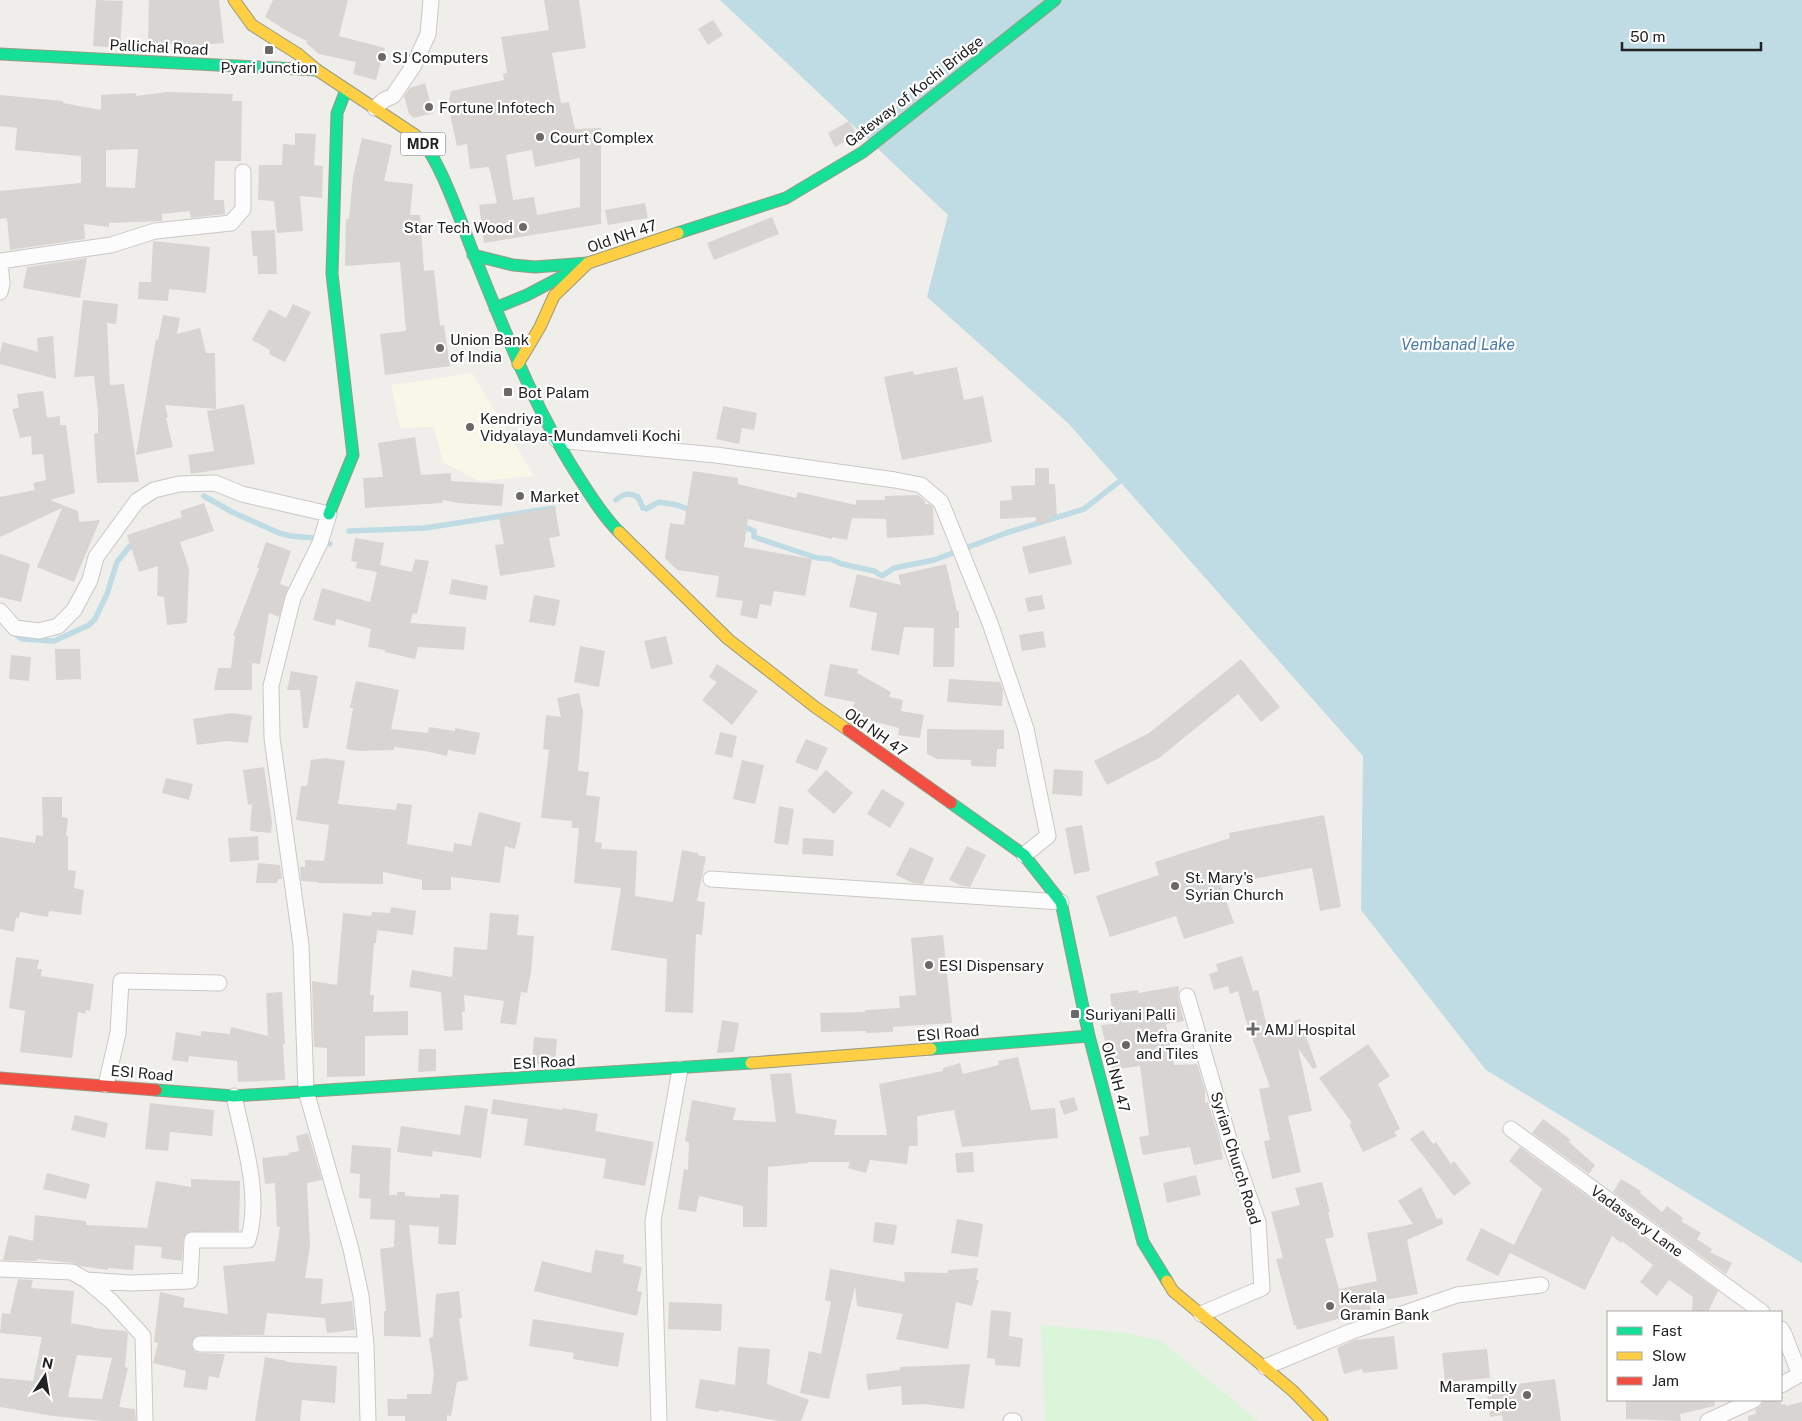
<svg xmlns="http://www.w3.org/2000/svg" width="1802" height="1421" viewBox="0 0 1802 1421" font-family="'Public Sans',sans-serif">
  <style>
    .education { fill: #f8f7e8 }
    .park { fill: #daf5da }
    .water { fill: #bfdbe3 }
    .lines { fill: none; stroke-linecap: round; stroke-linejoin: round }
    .stream { stroke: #bfdbe3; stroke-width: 5.5 }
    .building { fill: #d7d4d2; fill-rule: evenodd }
    .street-casing { stroke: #c9c8c7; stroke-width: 17 }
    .fast-casing { stroke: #999a82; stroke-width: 13 }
    .slow-casing { stroke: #999a82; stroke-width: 13 }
    .jam-casing { stroke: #999a82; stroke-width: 13 }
    .street { stroke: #fdfcfc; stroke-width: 15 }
    .fast { stroke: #16e098; stroke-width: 11 }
    .slow { stroke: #ffcf43; stroke-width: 11 }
    .jam { stroke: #f24e42; stroke-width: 11 }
    .poi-dot { fill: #6a6968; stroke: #fff; stroke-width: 2 }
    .labels { text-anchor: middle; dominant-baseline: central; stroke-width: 4.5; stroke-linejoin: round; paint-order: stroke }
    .shield { fill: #fff; stroke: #646464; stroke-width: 1 }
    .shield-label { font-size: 14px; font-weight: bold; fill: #222 }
    .street-label { font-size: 15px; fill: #222; stroke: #fff }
    .poi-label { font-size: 15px; fill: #222; stroke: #fff; text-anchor: start }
    .water-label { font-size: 16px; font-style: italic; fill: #4a7aab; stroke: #fff }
  </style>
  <rect width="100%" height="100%" fill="#f0eeeb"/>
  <!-- education -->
  <path class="education" d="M472,373l62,103 -55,5 -36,-19 -9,-35 -34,1 -9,-43z"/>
  <!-- park -->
  <path class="park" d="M1041,1325l85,8 35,8 97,80h-213z"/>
  <!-- water -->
  <path class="water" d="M720,0h1082v1263l-316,-193 -125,-160 2,-154 -295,-333 -141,-126 21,-82z"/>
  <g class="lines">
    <!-- stream -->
    <path class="stream" d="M204,496l28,16 47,21 12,3 23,2 16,6
      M616,500c7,-6 13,-8 22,-3l5,11 3,1 13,-7 18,3 16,6
      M740,525l14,6v6l63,21 13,1 12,5 32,7 8,5 12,-8 40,-8 72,-27 78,-24 36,-28
      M349,531l76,-3 128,-20
      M13,632l9,7 32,2 35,-16 6,-6 12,-25 10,-32 13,-16"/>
  </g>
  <!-- building -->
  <path class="building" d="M96,0l27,1 -3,47 -27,-2z
    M149,0h70l5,43 -23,2 -53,-2z
    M273,0h75l-9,36 46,12 -9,32 -23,-6 3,-12 -37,-8 -13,-11 1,-2 -20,-10 -22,-14z
    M544,0h35l7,48 -34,5 9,50 8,-1 6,27 26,-1v96l-117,19 -5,-38 18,-2 -8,-36 -19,2 -3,-25 -10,2 -9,-41 3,-14 53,-11 -1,-7h4l-6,-36 48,-7zM532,150l3,17 45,-9v49l-43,8 -3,-18 -21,3 -7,-45z
    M713,20l10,15 -15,10 -10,-16z
    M425,83l8,30 -19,5 -5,-4 -5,-18 6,-8z
    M167,92l66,2 -1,7h10l-1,60h-26l-1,39h10l1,14 -34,4 -1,-7 -28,3v7l-53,2v4l-25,-3 1,15 -75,11 -3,-32 -7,1v-28l81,-8v-27l-66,-6 2,-22 -17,-2v-31l63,6v2l38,7v-15l35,-2v3zM138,149l-3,39 -29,-1v-37z
    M849,121l8,14 -22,12 -7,-14z
    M295,133l21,1 -2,31 9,1 -1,32 -22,-2 3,35 -26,2 -3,-32 -16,-1 1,-35h23l1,-21 12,1z
    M362,138l30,7 -8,36 29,3 -3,31h10l4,56 10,-1 6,56 4,-1 6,41 -65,9 -5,-41 26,-3 -6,-69 -55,4 1,-47h3l4,-42z
    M645,203l3,15 -40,7 -3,-15z
    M772,217l7,17 -65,26 -7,-17z
    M275,230l2,44h-19l-1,-18h-4l-2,-25z
    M153,241l57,6 -4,46 -37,-4 -1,12 -30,-2 1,-17h12z
    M87,258l-7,40 -57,-10 4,-21z
    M83,300l35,4 -2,20 -9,-1 3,62 14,-1 15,98 -42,1 -3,-49 4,-1v-22l-4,-35 -20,1z
    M293,304l18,8 -26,50 -16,-8 1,-4 -18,-10 17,-31 17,9z
    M163,315l17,3 -3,16 23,-6 6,25h9l1,56 -51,-4 3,12 -2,1 7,29 -37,8 20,-116 2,1z
    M53,336l3,43 -56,-15v-11l3,-11 35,10 -1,-14z
    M957,367l7,33 19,-4 9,46 -90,18 -18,-83 29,-6 1,4z
    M43,391l4,27 13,-2v9h6l9,68 -25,7 28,11 1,11 21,-2 -26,62 -37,-15 25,-59 -62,29v-40l35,-7 -2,-7 13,-3 -3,-26 -11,1 -1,-19 -11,2 -8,-29 7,-1 -2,-14z
    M244,404l11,60 -64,10 -3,-19 26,-4 -7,-40z
    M723,406l34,7 -3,17 -12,-2 -3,16 -23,-5z
    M415,437l6,38 30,-2v8l53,3 -2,22 -44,-3 -15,-3 -1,3 -77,5 -2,-30 20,-1 -5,-34z
    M1035,468h14v16h6l2,32h-8v6l-13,1v-6l-36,2v-18l12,-1 -1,-14 24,-1z
    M693,471l45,7v6l58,14 2,-6 58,13v-5h29v-4l33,-1 7,6v3h4l4,3 1,28 -47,3 -1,-19 -34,-1 -5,22 -15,-3v2l-84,-20 -4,28 68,12 -7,37 -31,-5 -3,15 -11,-2 -3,15 -17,-4 3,-14 -27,-4 3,-21 -42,-6 -12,-12 5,-35 14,2z
    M204,503l10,28 -34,11 9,27 -2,54 -20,2 -3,-28 -7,-1 1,-30 -19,6 -12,-37 55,-18 -2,-6z
    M555,507l5,29 -11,2 6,29 -55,9 -5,-31 9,-1 -5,-27z
    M1065,536l7,28 -43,10 -7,-27z
    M355,538l29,5 -4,22 32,7 3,-13 14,2 -12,53 -4,-1 -3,10 56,4 -2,23 -46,-3 -3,12 -30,-7v-2l-17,-3 3,-18 -35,-10 -1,7 -22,-6 9,-32 48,14 7,-30 -21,-4 1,-6 -6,-1z
    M266,542l25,9 -11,33 8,3 -9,30 -10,-4 -9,51 -8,-1v27h-38l4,-22h13l4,-32h-2l26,-68h-2z
    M0,554l30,10 -9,38 -21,-5z
    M946,564l11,47h2v17h-4l-1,39h-21l1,-39 -30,-1 -5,28 -28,-5 6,-37 -28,-6 8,-33 44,11 -3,-10z
    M452,579l36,7 -2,14 -37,-6z
    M534,595l26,5 -5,26 -26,-4z
    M1042,595l3,14 -17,3 -3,-14z
    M1043,631l3,16 -24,4 -3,-16z
    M666,636l7,28 -22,5 -7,-28z
    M580,646l25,5 -6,36 -25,-5z
    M55,649h25l1,30 -25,1z
    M11,655l20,2 -2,24 -20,-2z
    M1241,659l39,48 -19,15 -23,-28 -79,64 -52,27 -13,-24 55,-28z
    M717,664l41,27 -26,34 -30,-25 15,-18 -8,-5z
    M830,664l28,5 -1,4 34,19 -2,5 14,3 -2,11 23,4 -4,23 -22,-3 1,-7 -27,-7 -21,-11 4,-8 -31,-6z
    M291,671l27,5 -10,52h-5l-3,-38h-13z
    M949,679l51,3 3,8 -1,16 -55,-4z
    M356,681l43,9 -8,39 37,4 1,-6 26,4v-3l25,5 -5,22 -27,-5 -1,6 -22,-5 -31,-4v3l-36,1 -12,-2 7,-41h-3z
    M579,693l4,19 -5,59 11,1 -3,23 14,2 -5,45 7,1 -1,6 36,2 -2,45 38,6 9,-52 16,3v2l8,2 -9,44 8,1 -3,33 -6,-1 -3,79 -28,-1 2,-53 -56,-9 10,-62 -47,-5 5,-55h-7v-7l-31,-3 8,-68 -6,-1 3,-34 15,2 -4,-19z
    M232,713l20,3 -4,27 -22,-2 -29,4 -4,-26z
    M927,729l77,1v19h-7l-1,18 -25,-1v-6l-34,-1 -10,-5z
    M720,732l17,4 -5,22 -17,-4z
    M806,739l22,9 -11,23 -22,-9z
    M326,758l19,3 -7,43 58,6 1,-7 15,2 -5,39 46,8 1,-9 17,3 8,-34 42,11 -6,26 -10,-3 -5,37 -49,-6v13h-29v-10l-39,-8v12l-65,-1v-1l-17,-1 -1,-14h5v-7l19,1 5,-36 -33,-5 5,-34h6l4,-26z
    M742,760l22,5 -9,39 -22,-5z
    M264,767l8,55 -1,11 -21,-2 2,-27 -4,1 -5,-35z
    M1054,769l29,2 -1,25 -30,-2z
    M826,770l27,23 -19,21 -27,-23z
    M166,778l27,6 -4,16 -27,-7z
    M882,789l23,14 -15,25 -23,-14z
    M42,797h20v20l6,1 -2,18h2v34l8,1 -2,17 10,2 -3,25 -32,-4 -1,6 -28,-5 -1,6h-3l-2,14 -14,-3v-92l35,6 1,-8 7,1z
    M779,806l15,3 -6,36 -14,-2z
    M1324,815l17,92 -21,4 -8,-43 -91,17 13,38 -50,16 -8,-23 -66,21 -14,-41 63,-21 -4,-13 75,-24 -1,-5z
    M1082,825l8,46 -16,3 -9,-46z
    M258,836l1,24 -29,2 -2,-24z
    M803,838l31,2 -1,16 -31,-2z
    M967,846l19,9 -16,32 -8,-1 -13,-6z
    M910,847l24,11 -11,26 -10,-1 -17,-8z
    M258,863l22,2 2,14h-4l-1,4h-21z
    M391,907l25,4 -3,24 -36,-5 -1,13h-2l-4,52h4l-1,17 35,-1v24l-43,1v40l-38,1v-29l-13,-1 -2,-66 25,4 6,-72 28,3 1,-4 18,1z
    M490,913l29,2 -2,20 17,1 -3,36 -4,21 -6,-1 -5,33 -16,-2 4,-22 -40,-6 1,16 -3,1 1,18 -19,1 -3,-39 -32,-5 3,-17 40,7 2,-30 33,3z
    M943,935l9,88 -59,4v5l-27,1v-2l-45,1 -1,-19 45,-1v-2l35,-2 -1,-12 17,-1 -5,-57z
    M1242,956l11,35 5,-1 10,40 32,-11 17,48 -4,2 -15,-21 14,63 -24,5 13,56 -29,7 -8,-38 6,-1 -11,-51 11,-2 -25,-69 -7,-27 -8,3 -2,-8 -14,4 -5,-16 9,-3 -2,-7z
    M16,957l23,3 -2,9h5l-1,7 53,8 -4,27 -4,-1 -1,4 -7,-2 -6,46 -52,-6 5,-41 -16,-3z
    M1179,986l-1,12 6,23 -18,3 8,41 23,-1 8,26v13l3,-1 11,36 4,21 -29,6 -4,-18 -47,8 -4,-18 10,-2 -9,-69 -28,4 -11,-45 13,-1 -4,-30 28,-4v3z
    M282,992l3,52h-2l2,36 -47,2 -1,-21 -48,-5 -1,6 -16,-2 4,-28 25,4v-5l29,3 1,-7 37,9 -2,-43z
    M722,1020l17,3 -5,29 -17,1z
    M534,1037l23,2 -2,25h-23z
    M1368,1044l22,32 -12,8 22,45 -6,3 3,4 -34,16 -14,-28 3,-1 -33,-45z
    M419,1049h17v22l-18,1z
    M1018,1057l13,53 24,-2 3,30 -96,9 -8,-37 -37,6 1,30h-9l-2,18 -37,-4 -4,13 -18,-5 2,-6h-42v1l-40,4 -1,60h-24v-21l-44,-10 -3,16 -18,-3 6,-40 4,1 1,-28 -4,-1 7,-41 44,8 -3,12 43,2 -6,-48 21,-1 5,40 41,7 -3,15h53l-8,-51 64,-13v-3l17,-5 3,11 36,-9 -1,-4z
    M1074,1097l4,13 -14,5 -5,-14z
    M493,1099l69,11 1,-2 35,6 -3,17 59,11 -9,44 -42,-8 3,-19 -82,-14 4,-26 -37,-5z
    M150,1103l64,7 -2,26 -42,-4 -2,19 -23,-2z
    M465,1105l23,4 -7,49 -48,-7 -1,6 -35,-5 4,-26 59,9z
    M75,1115l33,8 -3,15 -34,-8z
    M1543,1119l28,21 -2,2 26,23 -6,9 -57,-41z
    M1423,1130l10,14 3,-2 15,22 3,-3 17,22 -17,13 -44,-57z
    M308,1133l14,47 -15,3 3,63 -5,32 18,1 -2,25 31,-3 3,29 -28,3 -2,-15 -58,-5 -3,22 -68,1 -5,7 4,9 5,1 25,1 -6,24 -10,-2 -2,14 -24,-3 3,-16 -33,-8 5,-20 -4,-1 6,-50 25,6 -2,9 45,7 -5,-48 52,-5 5,-34h-3l-2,-44 -10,1 -3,-26 27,-3 -1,-2 11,-2 -3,-15z
    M352,1145l39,3 -2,47h8v-3h8v4l35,2v-4l19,1 -3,50 -18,-1 1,-17 -30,-2 12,112 -37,-1v-25h2l-6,-62 14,-2 1,-27 -25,-1 1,-20 -12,-1 1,-24 -10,-1z
    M1520,1147l198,144 -10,21h-16l1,-15 -24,-17 -12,16 -17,-14 13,-17 -31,-24 -1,2 -9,-7 -27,54 -75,-37 32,-64 -33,-28z
    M973,1152l1,20 -17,1 -2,-20z
    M47,1173l43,11 -4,15 -43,-10z
    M1196,1175l5,20 -34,8 -4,-20z
    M191,1179l49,2 -1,50 -51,1 -5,7 -1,22 -21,-3 1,-11 -27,-2 -2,25 -25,-2v2l-28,-4 -7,-3 -36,-4v2l-34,-1 6,-25 24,6 2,-26 51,6v4l61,3 9,-47 35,6z
    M1621,1179l20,12 -1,2 22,19 5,-6 16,12 -2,3 20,12 -4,6 15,10 -2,3 22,11 -6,11 -113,-82z
    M1322,1182l8,30h-2l6,25 -9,2 14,50 38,-8 -10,-48 46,-9 -15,-23 23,-14 16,32 5,-1 1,6 -36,16 11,54 -49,9 2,7 -74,20 -1,-5h-2l-18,-66 7,-1 -12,-46 29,-7 -5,-17z
    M957,1219l26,5 -5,33 -27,-4z
    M875,1222l22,3 -3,20 -21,-3z
    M1481,1228l33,17 -16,31 -32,-16z
    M595,1250l29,5 -1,8 19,4 -5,24 5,1 -5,24 -103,-25 8,-30 49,12z
    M978,1268l-2,12h3l-7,26 -16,-4 -8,47 -52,-10 7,-25 -46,-8 -2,-20 -26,113 -29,-6 9,-42 12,3 10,-52 -6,-2 5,-31 75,13 -1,-10 43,1 1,-3z
    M18,1279l15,1 -2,8 43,3 -3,32 23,4 -1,1 32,3 3,2 -3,34 3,1 -9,39 16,2 1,12h-33l-50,-5 -53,-9v-29l33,3 9,-44 -42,-4 2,-20 8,1zM77,1355l35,3 -10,41 -34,-2z
    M459,1291l3,27 -3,1 9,61 -11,2 -6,34 -4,-1v6h-42v-5h-17l-1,-17h20v-5h24l3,-20 -5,-36 4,-1 3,-43z
    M669,1302l53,2 -1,27 -53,-2z
    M991,1310l20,2 -2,24 14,2 -3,29 -25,-2v-6l-8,-1z
    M533,1319l91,14 -6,34 -45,-8 1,-6 -45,-7z
    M1394,1336l4,33 -35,4 -1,-4 -18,5 -7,-26 17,-8z
    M738,1347l32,2 -3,35 42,16 -8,21h-22l-60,-11v2l-24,-4 5,-29 35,6z
    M1487,1349l3,29 -45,4 -3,-29z
    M265,1357l22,4v1l50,4 -2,37 -33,-3 -2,21h-45z
    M970,1364l-6,45 -40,-5 -22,1 -1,-19 -33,4 -2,-16 34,-4v-3z
    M1555,1379l6,42h-58l-1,-6 -12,2 -4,-29z
    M1626,1400h88l1,6 -35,8 1,7 -55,-2z
    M1763,1400h18v5l4,-1 1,2 16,-4v19h-54v-5l8,-2 -1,-4 6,-4z"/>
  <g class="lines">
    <defs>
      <path id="street" d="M375,108l9,-8 9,-4 21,-31 14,-31 3,-34
        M0,261l111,-16 44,-14 76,-8 12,-14v-37
        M0,262l2,22 -2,8
        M557,440l159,15 179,25 26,5 20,17 49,121 36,106 22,107 -24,19
        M0,611l15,17 24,3 19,-5 16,-16 16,-30 6,-23 41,-56 17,-11 25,-6 36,-1 27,11 87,20 -9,29 -27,55 -22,88 1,52 29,207 5,146 45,158 10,47 5,49 2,76
        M711,879l350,23
        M1187,996l42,143 29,83 4,66 -61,26
        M106,1085l12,-52 3,-52 98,2
        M1511,1129l251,183
        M0,1269l72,3 14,8 44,3 60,-2 2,-41h56c14,-45 -5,-100 -14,-144
        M86,1280l25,21 32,35 2,85
        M1781,1329l3,5 14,36 -1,6 -16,9
        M200,1344l166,1
        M1265,1367l85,-35 107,-37 84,-10
        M659,1421l-6,-200 27,-152
        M1011,1421h3
        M1708,1421l46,-21"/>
      <path id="fast" d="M0,54l317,16
        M415,135c22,14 48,93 59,120 32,79 62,158 109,229 11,17 22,34 36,48
        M678,233l108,-35 77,-46 192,-152
        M473,255l40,10 22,2 53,-4
        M495,308l32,-13 40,-21
        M329,514l24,-59 -21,-181 5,-161 9,-23
        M951,803l73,52 37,47 28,134 54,206 24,39
        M931,1049l158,-13
        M156,1090l78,6 517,-33"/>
      <path id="slow" d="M234,0l18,25 46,29 19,16 98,65
        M518,364l22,-37 14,-31 34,-33 90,-30
        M619,532l109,107 87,68 33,23
        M751,1063l180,-14
        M1167,1281l6,10 120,100 29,30"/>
      <path id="jam" d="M848,730l103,73
        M0,1078l156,12"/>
    </defs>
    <!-- street casing -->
    <use href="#street" class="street-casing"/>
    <!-- fast casing -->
    <use href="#fast" class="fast-casing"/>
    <!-- slow casing -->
    <use href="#slow" class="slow-casing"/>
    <!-- jam casing -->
    <use href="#jam" class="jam-casing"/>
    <!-- street -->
    <use href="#street" class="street"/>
    <!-- fast -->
    <use href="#fast" class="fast"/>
    <!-- slow -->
    <use href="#slow" class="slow"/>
    <!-- jam -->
    <use href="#jam" class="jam"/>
  </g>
  <!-- markers -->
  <g class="poi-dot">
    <rect x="264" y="45" width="10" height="10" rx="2.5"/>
    <circle cx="382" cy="57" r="5"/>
    <circle cx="429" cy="107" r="5"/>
    <circle cx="540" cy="137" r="5"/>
    <circle cx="523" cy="227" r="5"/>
    <circle cx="440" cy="348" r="5"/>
    <rect x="503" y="387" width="10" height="10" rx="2.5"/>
    <circle cx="470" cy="427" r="5"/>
    <circle cx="520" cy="496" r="5"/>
    <circle cx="1175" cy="886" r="5"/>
    <circle cx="929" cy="965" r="5"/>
    <rect x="1070" y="1009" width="10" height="10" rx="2.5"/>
    <path d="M1250.5 1021.5h5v5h5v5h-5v5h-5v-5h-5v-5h5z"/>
    <circle cx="1126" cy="1045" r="5"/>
    <circle cx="1330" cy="1306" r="5"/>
    <circle cx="1527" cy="1395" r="5"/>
  </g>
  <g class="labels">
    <!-- shield labels -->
    <rect class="shield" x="400.5" y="132.5" width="45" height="23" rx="4"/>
    <g class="shield-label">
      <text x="423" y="144">MDR</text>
    </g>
    <!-- street labels -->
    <g class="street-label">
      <text transform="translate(159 47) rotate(3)">Pallichal Road</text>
      <text transform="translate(914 91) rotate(-38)">Gateway of Kochi Bridge</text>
      <text transform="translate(622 236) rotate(-19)">Old NH 47</text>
      <text transform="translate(876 732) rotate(35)">Old NH 47</text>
      <text transform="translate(948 1033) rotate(-5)">ESI Road</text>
      <text transform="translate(544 1062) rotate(-3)">ESI Road</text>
      <text transform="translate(142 1073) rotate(5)">ESI Road</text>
      <text transform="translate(1116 1077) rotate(75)">Old NH 47</text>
      <text transform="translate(1236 1158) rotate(73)">Syrian Church Road</text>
      <text transform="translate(1637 1221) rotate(36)">Vadassery Lane</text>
    </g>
    <!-- poi labels -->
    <g class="poi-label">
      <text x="392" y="57">SJ Computers</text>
      <text x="269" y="67" text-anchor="middle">Pyari Junction</text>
      <text x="439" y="107">Fortune Infotech</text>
      <text x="550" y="137">Court Complex</text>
      <text x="513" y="227" text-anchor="end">Star Tech Wood</text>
      <text x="450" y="339">Union Bank<tspan x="450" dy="17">of India</tspan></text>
      <text x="518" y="392">Bot Palam</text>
      <text x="480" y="418">Kendriya<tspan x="480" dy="17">Vidyalaya-Mundamveli Kochi</tspan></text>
      <text x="530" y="496">Market</text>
      <text x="1185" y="877">St. Mary's<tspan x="1185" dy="17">Syrian Church</tspan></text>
      <text x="939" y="965">ESI Dispensary</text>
      <text x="1085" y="1014">Suriyani Palli</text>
      <text x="1264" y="1029">AMJ Hospital</text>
      <text x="1136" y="1036">Mefra Granite<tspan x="1136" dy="17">and Tiles</tspan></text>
      <text x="1340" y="1297">Kerala<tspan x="1340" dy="17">Gramin Bank</tspan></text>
      <text x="1517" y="1386" text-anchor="end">Marampilly<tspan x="1517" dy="17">Temple</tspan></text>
    </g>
    <!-- water labels -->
    <g class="water-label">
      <text x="1458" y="344">Vembanad Lake</text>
    </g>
  </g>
  <!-- legend -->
  <rect x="1607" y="1311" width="175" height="90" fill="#ffffff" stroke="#a7a7a7"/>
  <rect x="1617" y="1327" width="25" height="8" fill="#16e098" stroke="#a7a7a7"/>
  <text x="1652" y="1336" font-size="15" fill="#222222">Fast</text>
  <rect x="1617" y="1352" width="25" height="8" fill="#ffcf43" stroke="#a7a7a7"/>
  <text x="1652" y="1361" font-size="15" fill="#222222">Slow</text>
  <rect x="1617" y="1377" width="25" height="8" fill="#f24e42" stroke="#a7a7a7"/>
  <text x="1652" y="1386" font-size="15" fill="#222222">Jam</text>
  <!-- north arrow -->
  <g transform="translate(45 1376) rotate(12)" stroke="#ffffff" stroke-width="4" paint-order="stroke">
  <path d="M0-4L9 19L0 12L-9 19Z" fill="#222222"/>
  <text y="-8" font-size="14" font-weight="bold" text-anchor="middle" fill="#222222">N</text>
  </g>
  <!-- scale -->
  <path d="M1622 42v8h139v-8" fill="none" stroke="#222222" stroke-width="2.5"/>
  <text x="1630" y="42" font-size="15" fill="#222222" stroke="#ffffff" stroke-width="4" paint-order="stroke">50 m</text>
</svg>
